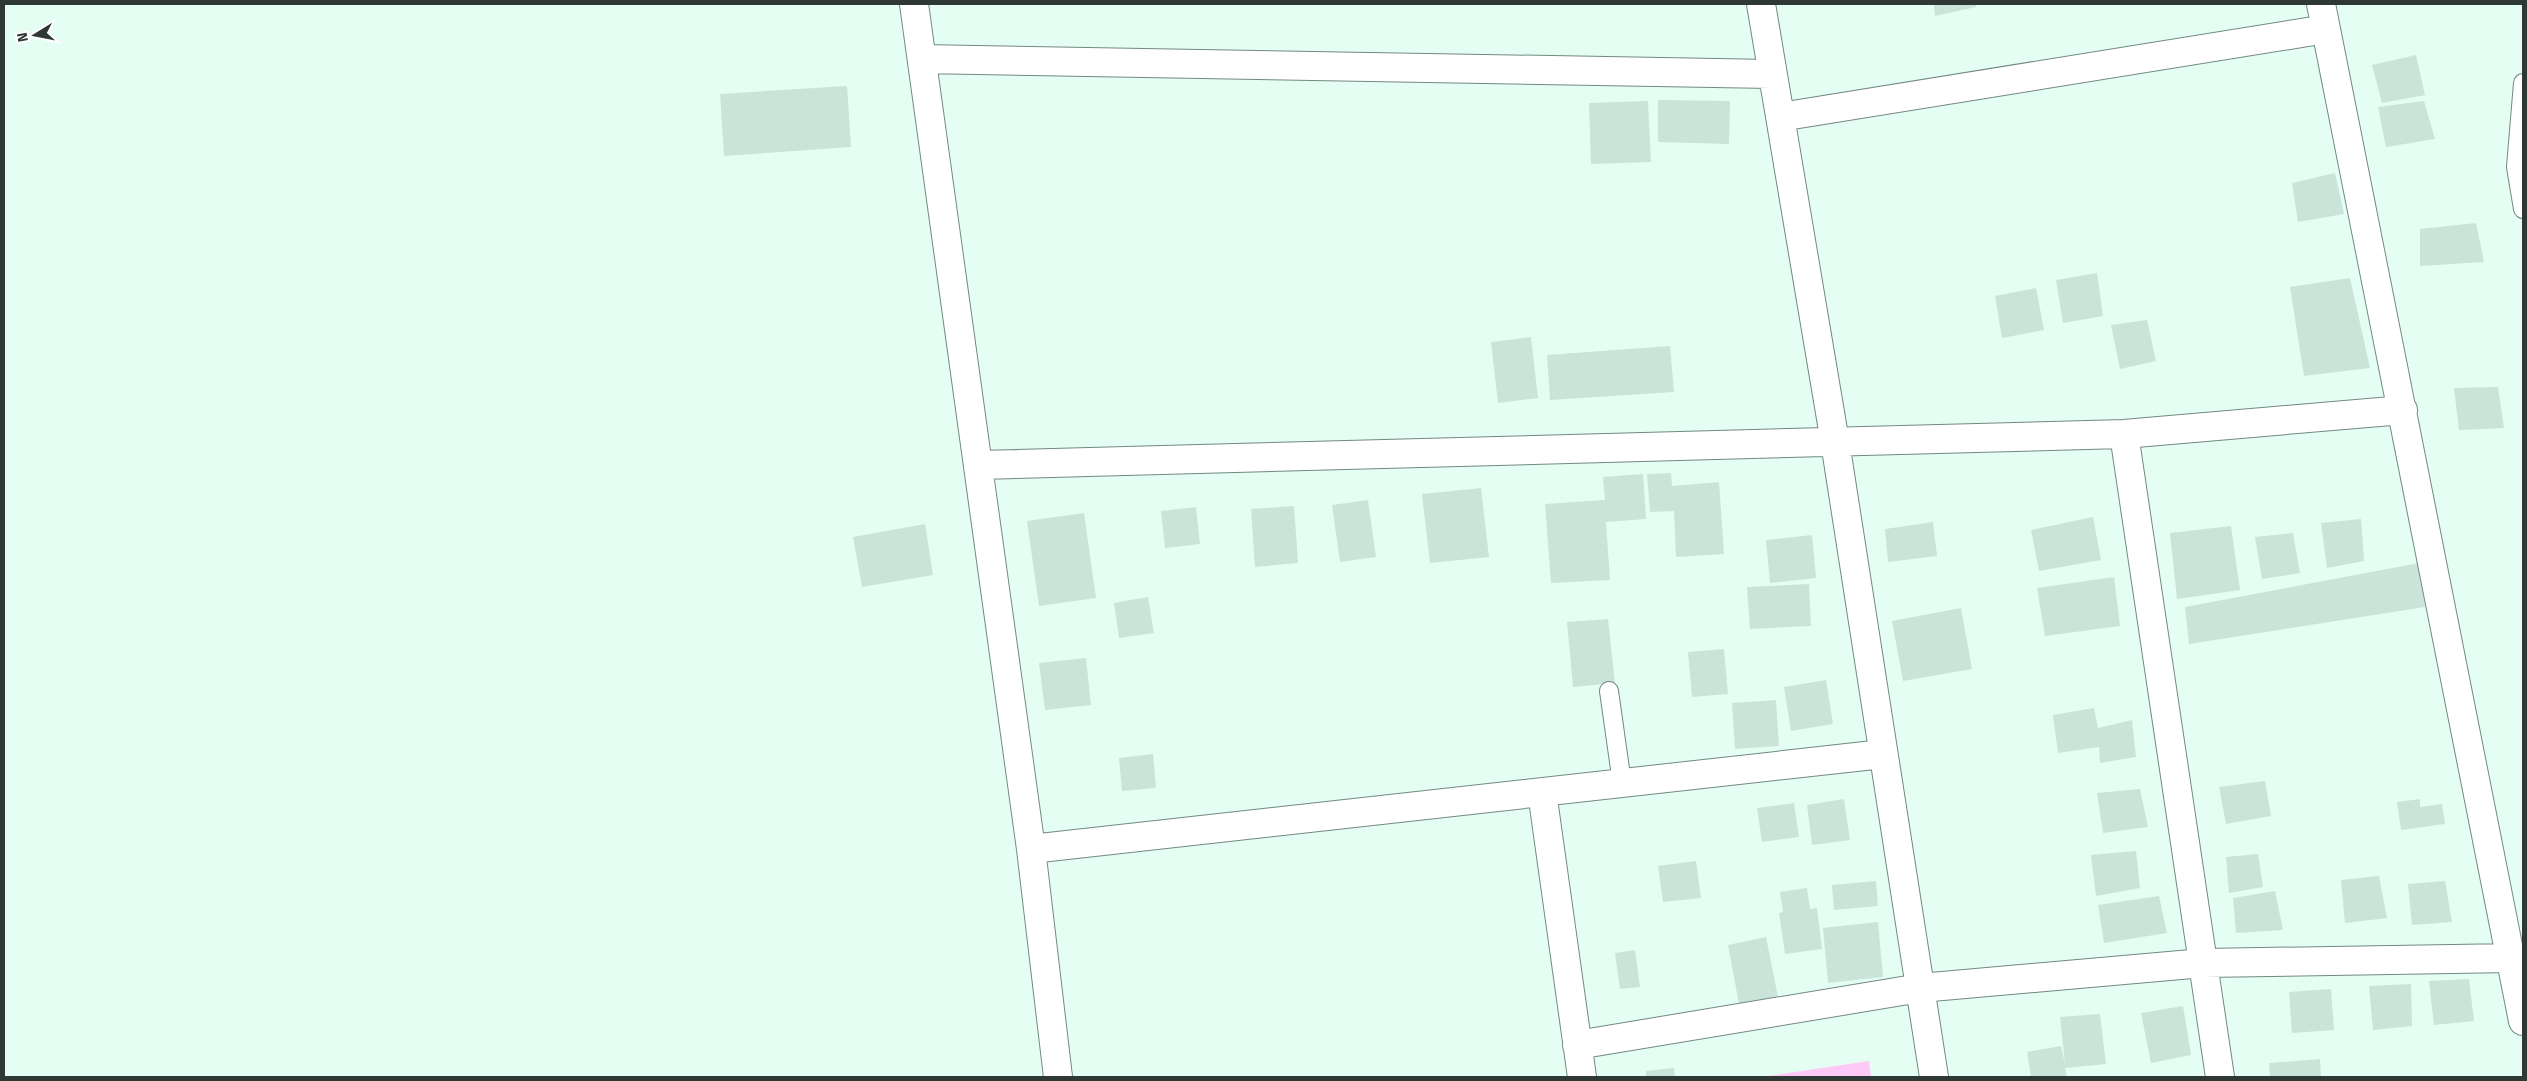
<svg xmlns="http://www.w3.org/2000/svg" width="2527" height="1081" viewBox="0 0 2527 1081" font-family="'Fira Sans',sans-serif">
  <style>
    .green { fill: #fec9f7 }
    .building { fill: #cbe4da }
    .lines { fill: none; stroke-linecap: round; stroke-linejoin: round }
    .service-casing { stroke: #728980; stroke-width: 20 }
    .minor-casing { stroke: #728980; stroke-width: 30 }
    .service { stroke: #fff; stroke-width: 18 }
    .minor { stroke: #fff; stroke-width: 28 }
  </style>
  <rect width="100%" height="100%" fill="#e4fef4"/>
  <!-- green -->
  <path class="green" d="M1869,1061l2,16h-109z"/>
  <!-- building -->
  <path class="building" d="M1934,4h42v3l-41,9z
    M2416,55l9,40 -43,8 -10,-38z
    M847,86l4,61 -127,9 -4,-62z
    M1658,100l72,1 -1,43 -71,-2z
    M1648,101l3,61 -60,2 -2,-61z
    M2424,101l11,38 -49,8 -8,-40z
    M2335,173l9,41 -46,8 -6,-39z
    M2476,223l8,39 -64,4v-37z
    M2097,273l6,43 -40,7 -7,-43z
    M2350,278l20,90 -66,8 -14,-89z
    M2036,288l8,42 -42,8 -7,-42z
    M2147,320l9,41 -36,8 -9,-44z
    M1531,337l7,61 -40,5 -7,-61z
    M1670,346l4,46 -124,8 -3,-45z
    M2498,387l6,41 -45,2 -5,-42z
    M1671,473l1,13 47,-4 5,72 -48,3 -2,-46 -24,1 -3,-38z
    M1643,474l3,45 -40,3 4,58 -59,3 -6,-79 60,-4 -2,-23z
    M1481,488l8,69 -59,6 -8,-69z
    M1368,500l8,57 -36,5 -8,-57z
    M1294,506l4,57 -43,4 -4,-58z
    M1196,507l4,37 -35,4 -4,-37z
    M1084,513l12,85 -57,8 -12,-85z
    M2093,517l8,43 -62,11 -8,-41z
    M2361,519l3,42 -37,7 -6,-45z
    M1933,522l4,34 -49,6 -3,-33z
    M925,524l8,51 -71,12 -9,-50z
    M2231,526l9,64 -63,9 -7,-66z
    M2293,533l7,40 -38,6 -7,-42z
    M1812,535l4,43 -46,5 -4,-43z
    M2419,563l6,44 -236,37 -4,-37z
    M2114,577l6,49 -75,10 -8,-48z
    M1809,584l2,42 -61,3 -3,-42z
    M1148,597l6,36 -35,5 -5,-35z
    M1961,608l11,61 -69,12 -11,-60z
    M1608,619l7,64 -42,4 -6,-65z
    M1724,649l4,45 -36,3 -4,-45z
    M1086,658l5,47 -46,5 -6,-47z
    M1826,680l7,44 -42,7 -7,-44z
    M1776,700l3,46 -44,3 -3,-46z
    M2094,708l4,20 34,-8 4,37 -36,6 -1,-16 -41,6 -5,-38z
    M1153,754l3,34 -34,3 -3,-33z
    M2265,781l6,35 -45,8 -7,-37z
    M2140,789l8,38 -45,6 -6,-40z
    M1844,799l6,41 -38,5 -5,-40z
    M2420,799v8l22,-3 3,20 -44,6 -4,-28z
    M1794,803l5,34 -37,5 -5,-34z
    M2136,851l4,37 -44,8 -5,-41z
    M2258,854l5,33 -34,6 -3,-36z
    M1696,861l5,37 -38,4 -5,-36z
    M2379,876l8,42 -42,5 -4,-43z
    M1876,881l2,25 -44,4 -2,-25z
    M2445,881l7,41 -40,3 -4,-41z
    M1807,888l3,21 7,-1 5,41 -37,5 -6,-41 4,-1 -3,-20z
    M2275,891l8,39 -47,3 -3,-35z
    M2159,896l8,37 -63,10 -6,-38z
    M1878,922l5,55 -55,6 -5,-55z
    M1766,937l12,60 -39,7 -11,-59z
    M1635,950l5,37 -20,2 -5,-36z
    M2469,979l5,42 -40,4 -5,-44z
    M2411,984l1,42 -39,4 -4,-44z
    M2331,989l3,41 -42,3 -3,-41z
    M2183,1006l8,49 -40,8 -10,-50z
    M2100,1014l6,50 -41,4 2,9h-36l-4,-25 34,-6 4,18 -5,-47z
    M2320,1059l1,18h-51l-1,-14z
    M1674,1068l1,9h-29v-6z"/>
  <g class="lines">
    <defs>
      <path id="service" d="M2523,83l-7,84 7,42
        M1609,691l13,92"/>
      <path id="minor" d="M914,4l117,845 27,228
        M1761,4l74,438 99,635
        M2321,4l202,1017
        M922,59l850,15
        M1780,117l546,-88
        M2124,434l96,643
        M978,465l1146,-31 279,-24
        M1542,792l40,285
        M1031,849l852,-95
        M1577,1045l343,-57 283,-25 309,-5"/>
    </defs>
    <!-- service casing -->
    <use href="#service" class="service-casing"/>
    <!-- minor casing -->
    <use href="#minor" class="minor-casing"/>
    <!-- service -->
    <use href="#service" class="service"/>
    <!-- minor -->
    <use href="#minor" class="minor"/>
  </g>
  <!-- border -->
  <rect width="2527" height="1081" fill="none" stroke="#2e3834" stroke-width="10"/>
  <!-- north arrow -->
  <g transform="translate(35 35) rotate(260)" stroke="#ffffff" stroke-width="4" paint-order="stroke">
  <path d="M0-4L9 19L0 12L-9 19Z" fill="#2e3834"/>
  <text y="-8" font-size="14" font-weight="bold" text-anchor="middle" fill="#2e3834">N</text>
  </g>
</svg>
